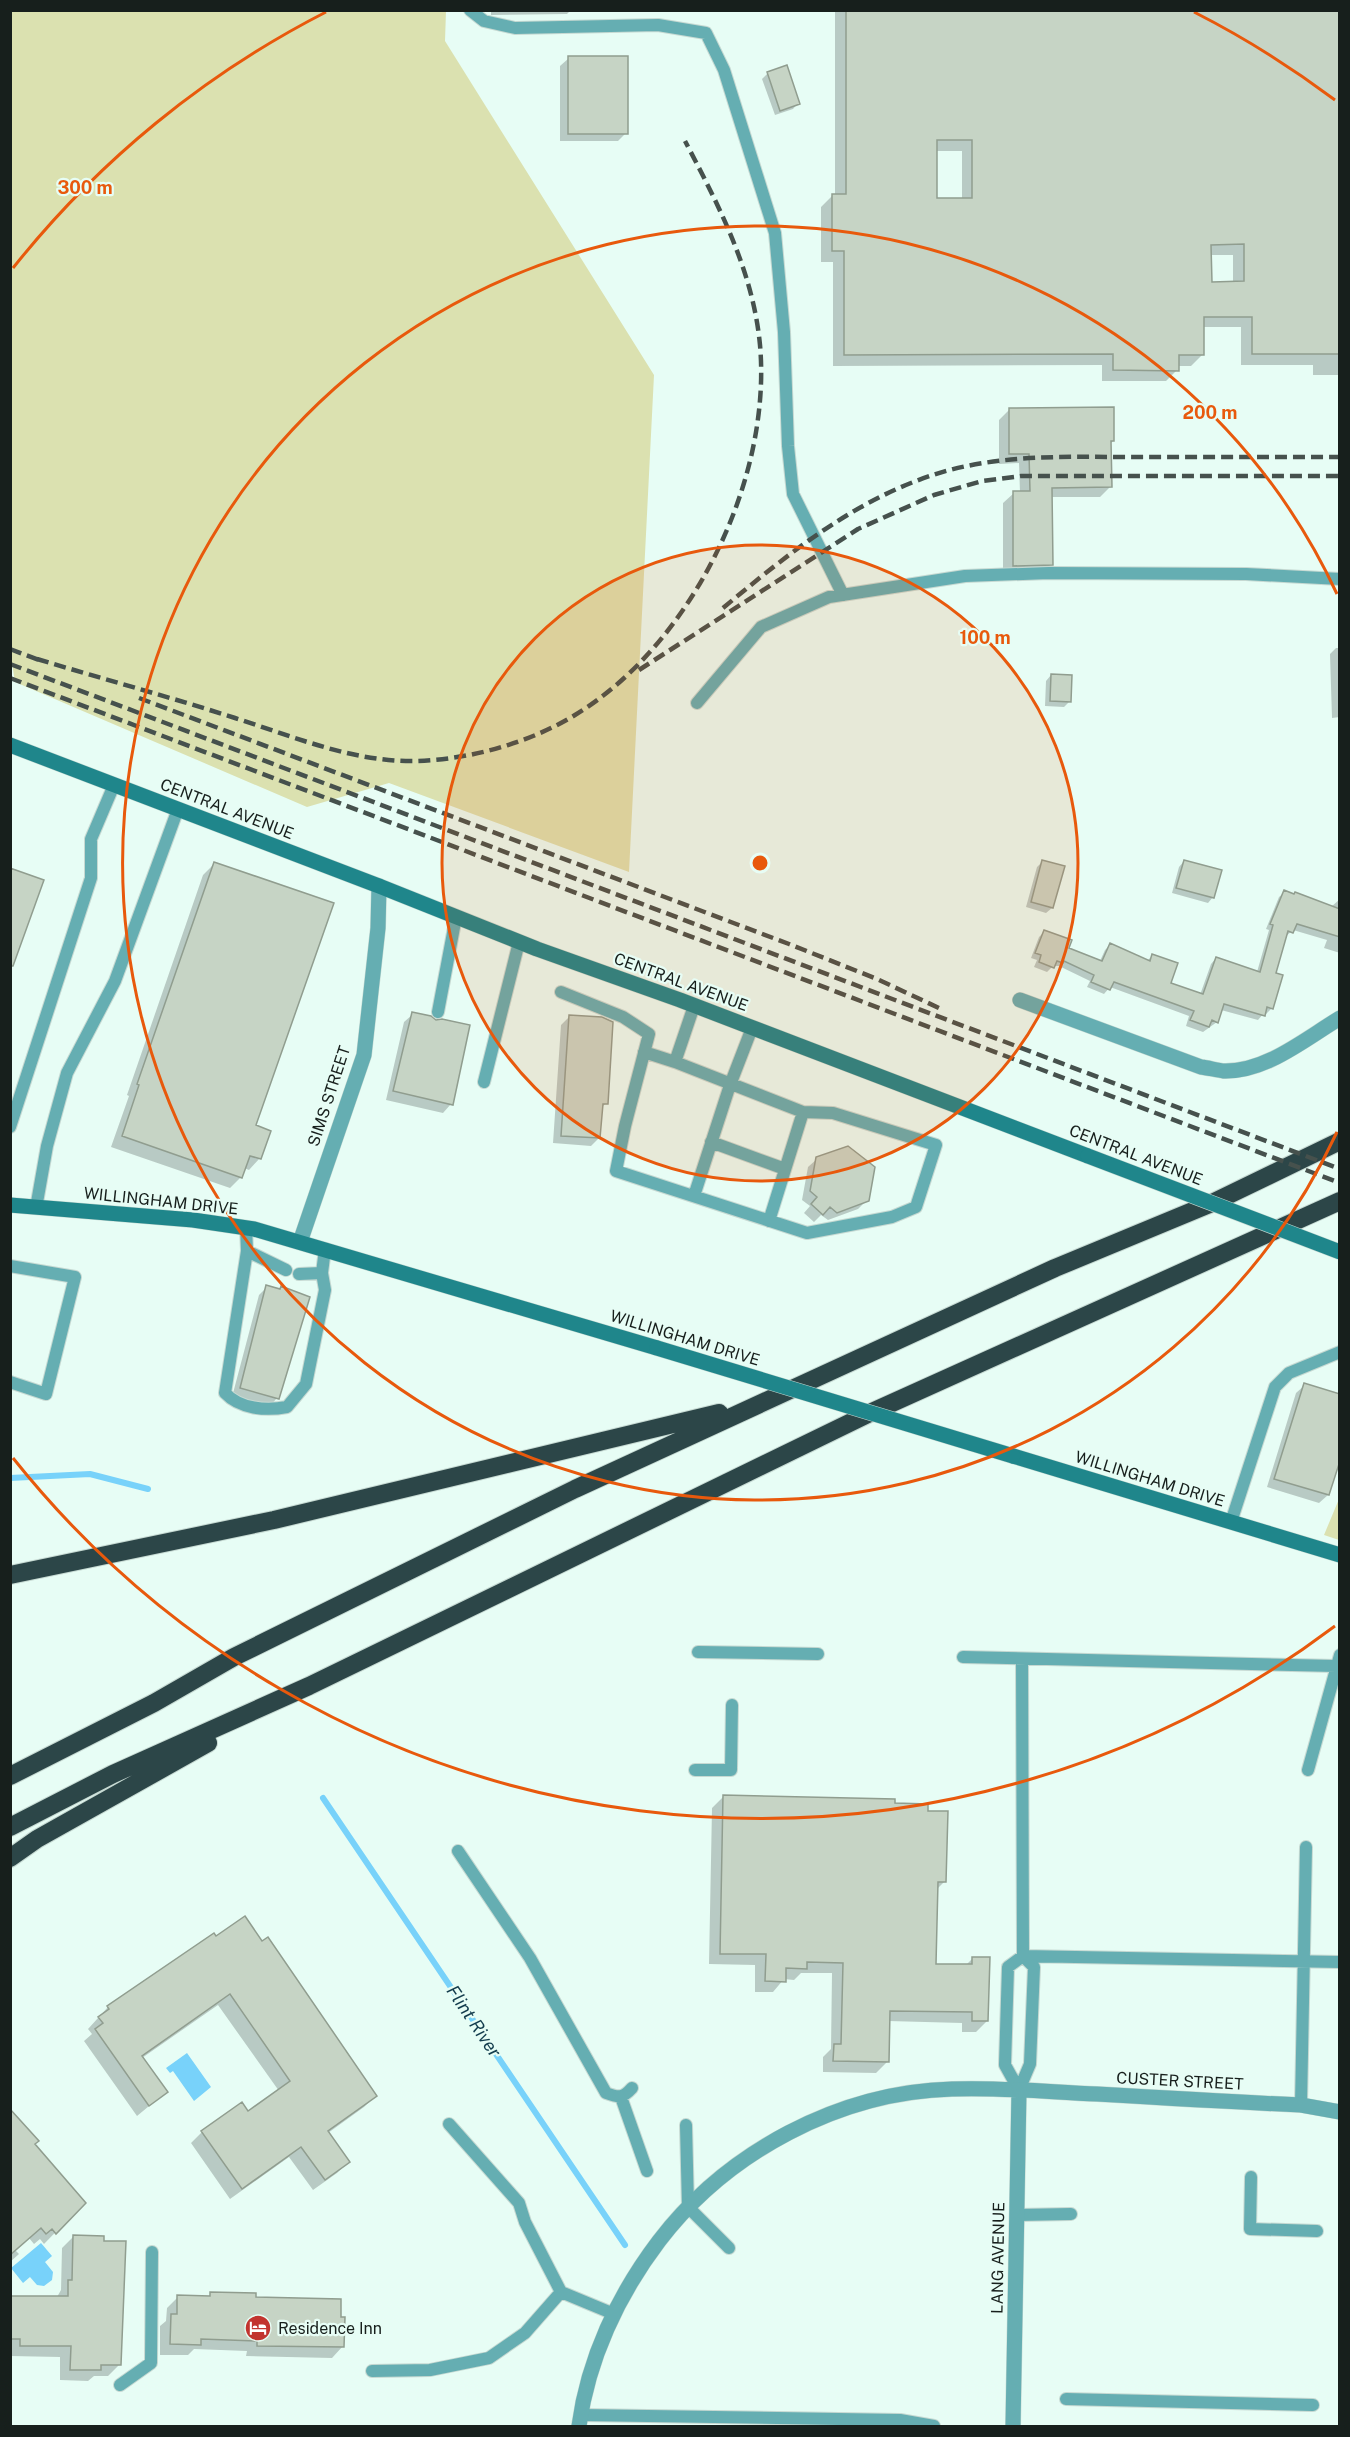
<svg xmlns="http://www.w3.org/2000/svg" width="1350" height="2437" viewBox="0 0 1350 2437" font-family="'Public Sans',sans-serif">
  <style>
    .green { fill: #dbe1b0 }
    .water { fill: #78d2fa }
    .shadow { fill: #0003; fill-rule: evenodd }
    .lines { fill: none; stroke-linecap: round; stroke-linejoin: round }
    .stream { stroke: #78d2fa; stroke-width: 6 }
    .building { fill: #c6d4c5; stroke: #909d8f; stroke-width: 1.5; fill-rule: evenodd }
    .lane-casing { stroke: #c6d9d2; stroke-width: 14 }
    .street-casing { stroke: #c6d9d2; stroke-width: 16 }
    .secondary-casing { stroke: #c6d9d2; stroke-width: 16 }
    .highway-casing { stroke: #c6d9d2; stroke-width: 20 }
    .lane { stroke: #65aeb2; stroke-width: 12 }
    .street { stroke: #65aeb2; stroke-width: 15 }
    .secondary { stroke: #1f868b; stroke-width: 15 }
    .highway { stroke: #2c4648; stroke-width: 18 }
    .rail { stroke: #46514d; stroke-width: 4.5; stroke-dasharray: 12 6; stroke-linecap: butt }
    .secondary-bridge-casing { stroke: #c6d9d2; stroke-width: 16; stroke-linecap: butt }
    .secondary-bridge { stroke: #1f868b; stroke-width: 15 }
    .ring { fill: none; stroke: #e8590c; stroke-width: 3 }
    .labels { text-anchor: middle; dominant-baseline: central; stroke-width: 4.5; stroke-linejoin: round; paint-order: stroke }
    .street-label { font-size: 16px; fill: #171f1c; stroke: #e7fdf5 }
    .poi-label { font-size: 16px; fill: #171f1c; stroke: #e7fdf5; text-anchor: start }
    .water-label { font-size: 18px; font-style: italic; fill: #133c4d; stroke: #e7fdf5 }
    .centre { fill: #e8590c; stroke: #e7fdf5; stroke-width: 3 }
    .ring-label { font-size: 18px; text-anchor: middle; font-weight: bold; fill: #e8590c; stroke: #e7fdf5; stroke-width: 4.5; stroke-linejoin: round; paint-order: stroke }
  </style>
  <rect width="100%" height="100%" fill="#e7fdf5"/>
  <!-- green -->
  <path class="green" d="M10,11h436l-1,30 209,334 -25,497 -240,-89 -82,24 -292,-125 -5,-31z
    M1339,1499v41l-15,-5z"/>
  <!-- water -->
  <path class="water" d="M187,2053l24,34 -17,14 -21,-30 -3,2 -4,-5z
    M41,2243l11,13 -7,6 8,10 -1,8 -8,6 -7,-1 -7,-8 -7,6 -12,-15z"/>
  <!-- shadow -->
  <path class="shadow" d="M491,10h80l-4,4 -76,1z
    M835,10h505v365h-27v-10h-72v-38h-39v28l-11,11h-14v4l-11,11h-64v-16l-269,1v-104h-12v-55l12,-12h2zM935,151h27v48h-26zM1210,255h23v28h-23z
    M569,58l57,75 -8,8h-58v-75z
    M768,73l30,30 -5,6 -18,6 -13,-36z
    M1009,410l104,31 -3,3v43l-10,10h-49v67l-10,11 -38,1v-73l11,-10h6l-1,-30 -20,1v-44z
    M1336,648h4v69l-8,1 -2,-64z
    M1051,675l19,26 -6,6 -19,-1 1,-25z
    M1043,861l9,47 -6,5 -20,-6 11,-40z
    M1184,861l29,36 -5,6 -36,-10 7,-26z
    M214,864l46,294 -11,12 -5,-2 -3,9 -11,11 -119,-41 18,-51 -2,-1 76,-220z
    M1285,892l46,15 9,-8v54l-16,-5 3,-8 -34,-10 -8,7 -11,37 -2,34 -6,6 -2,-1 -6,7 -37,-10 -4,12 -14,10 -17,-6 3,-10 -79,-29 -6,7 -17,-7 3,-6 -31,-15h-6l-6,6 -13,-5 3,-7 -6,-2 8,-21 6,-6 22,17 33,13 5,-11 5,-5 37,16 5,-5 17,28 31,11 11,-31 5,-6 41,14 12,-42 -3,-1 13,-32z
    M413,1014l38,90 -8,9 -57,-13 18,-78z
    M570,1016l36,87 -5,5 -2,30 -8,8 -38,-3 8,-118z
    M817,1159l50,41 -9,9 -30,11 -7,-5 -7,7 -10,-9 6,-7 -8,-6 6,-33z
    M267,1287l10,111 -8,9 -37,-10 27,-102z
    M1305,1385l23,110 -9,8 -52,-16 29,-94z
    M723,1797l171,8 51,76 -9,9 -1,75 30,1 8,-8 14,63 -11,11h-14v-9l-74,-2 -1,41 -11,11 -53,-1v-15l8,-8 1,-76h-31l-7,7 -10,-1 -11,13h-18v-27l-46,-1 3,-156z
    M214,1935l161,161 -11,11 -36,26 20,29 -11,11 -24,17 -24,-33 -59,42 -39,-56 11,-11 46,-19 31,-22 -61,-86 -76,53 24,34 -29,24 -53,-75 8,-7 -4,-5 20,-22z
    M10,2111l23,34 51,58 -40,41 -4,-5 -6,5 -5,-6 -14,12 4,4 -9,8z
    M73,2237l46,128 -11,11h-14l-6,5 -28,-1v-23l-50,-1v-58l47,-1 4,-7 1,-42z
    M211,2294l44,5 84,19 4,28 -11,12 -86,-2 1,-5 -53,-2 -6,6h-28v-29l6,-5 1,-13 11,-11 29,1z"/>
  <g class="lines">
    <!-- stream -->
    <path class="stream" d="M10,1478l80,-4 58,15
      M323,1798l302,447"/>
  </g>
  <!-- building -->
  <path class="building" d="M846,10h494v344h-88v-37h-48v38h-25v16l-66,-1v-16l-269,1v-104h-12v-57h14zM937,140h35v58h-35zM1244,244v37l-32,1 -1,-37z
    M568,56h60v78h-60z
    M787,65l13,39 -20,7 -13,-39z
    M1114,407v34h-3l1,46 -60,1 1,77 -40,1v-75h17l-1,-37h-20v-46z
    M1051,674l21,1 -1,27 -21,-1z
    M1042,860l23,6 -12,42 -22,-6z
    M1184,860l38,10 -8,28 -38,-10z
    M214,862l120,41 -78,222 15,6 -10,28 -11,-3 -8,22 -120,-42 17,-51 -2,-1z
    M10,868l34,12 -31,86h-3z
    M1284,890l10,4 1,-2 45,17v28l-43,-13 -4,9 -5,-2 -12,42 7,2 -10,34 -6,-2 -2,9 -41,-12 -6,19 -6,-3 -3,7 -19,-7 4,-9 -80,-29 -4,8 -19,-8 3,-7 -30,-14 -1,2 -6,-2 -3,7 -15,-6 2,-7 -6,-2 9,-23 28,10 -3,8 33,13 8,-18 40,18 2,-7 26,9 -7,20 32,11 13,-37 44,15 13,-47 -3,-1z
    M412,1012l19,4 5,4 6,-1 28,6 -17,80 -60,-14z
    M569,1015l33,2 11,5 -5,82h-5l-3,34 -39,-2z
    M848,1146l27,21 -6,34 -32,12 -7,-6 -7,8 -12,-11 6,-7 -7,-6 6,-34z
    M266,1285l14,4 1,-3 29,11 -31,102 -39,-11z
    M1304,1383l36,11v67l-11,34 -55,-16z
    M723,1795l172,4v4l33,1v7h20l-2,71h-8l-2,82h36v-7h18l-2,64h-16v-9l-82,-1 -1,51 -56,-1 1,-17h7l2,-81 -36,-1v7l-21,-1v14l-21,-1 1,-27h-46z
    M245,1916l17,25 6,-4 109,159 -49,35 22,31 -25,18 -24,-33 -59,42 -41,-58 41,-29 6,9 42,-30 -60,-87 -88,62 26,36 -19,14 -54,-77 8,-6 -5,-6 11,-8 -2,-3 107,-73 2,3z
    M10,2109l29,32 -4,3 51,59 -30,31 -4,-5 -6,5 -5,-6 -31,27z
    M73,2235l31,1v5h22l-5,124h-20v5h-31l1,-24h-51v-7h-10v-43h58v-16h4z
    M210,2292l46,1v4l85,2v18h4l-1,30 -87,-1v-5l-56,-2v6l-31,-1 1,-30h6v-19l33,1z"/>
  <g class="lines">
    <defs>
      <path id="lane" d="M470,10l14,11 31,7 143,-3 48,8 18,37 51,163 9,99 4,114 5,48 50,101
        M697,703l64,-76 68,-30 136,-21 84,-3 197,1 94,5
        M561,992l62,25 26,17 -24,92 -9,45 191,62 85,-16 24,-10 20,-62 -103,-32 -30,-1 -128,-50 19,-56
        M438,1012l18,-95
        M644,1052l31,10
        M484,1082l35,-140
        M10,1127l81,-249v-39l23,-54
        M711,1142l74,27
        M694,1196l36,-111 22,-57
        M36,1208l11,-62 20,-73 48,-92 63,-172
        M769,1221l34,-109
        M246,1227l1,24 -22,142c15,16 41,18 62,14l19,-23 19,-94 -3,-17 3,-24
        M247,1251l39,19
        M10,1266l65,11 -29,117 -36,-12
        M299,1274l23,-1
        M1231,1522l44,-135 14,-14 51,-21
        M698,1652l120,2
        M963,1657l373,9
        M695,1770h36l1,-65
        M1308,1770l32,-115
        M458,1851l72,107 76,135c13,5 17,5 26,-5
        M1019,2090l-14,-25 3,-98 15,-11 317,6
        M1019,2090l11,-26 4,-97 -11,-11 -1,-297
        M621,2097l26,74
        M1301,2105l5,-258
        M449,2124l70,79 6,19 36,70 53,22
        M686,2125l2,82 41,41
        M1251,2177l-1,52 67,2
        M1017,2215l54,-1
        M372,2371l58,-1 59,-12 36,-25 36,-41
        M120,2385l31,-22 1,-111
        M1066,2399l247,6
        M581,2415l319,5 34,6"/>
      <path id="street" d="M1020,1000l181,67c7,1 16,3 23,4 42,1 81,-32 116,-53
        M300,1242l64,-187 14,-127 1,-42
        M579,2426c9,-67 39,-131 80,-185 68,-89 180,-149 293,-152 48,-2 97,3 145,5 68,4 136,8 204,11l39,7
        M1013,2426l6,-336"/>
      <path id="secondary" d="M10,745l369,141 158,63 143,51 408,156
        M10,1205l183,15 61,9 403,119
        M1013,1456l327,99"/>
      <path id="highway" d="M10,1575l264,-55 445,-107
        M10,1776l144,-73 80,-46 341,-168 480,-221 157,-65 128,-62
        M10,1827l103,-53 196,-88 563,-274 468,-211
        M10,1858l27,-19 171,-96"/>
    </defs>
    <!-- lane casing -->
    <use href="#lane" class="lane-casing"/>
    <!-- street casing -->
    <use href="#street" class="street-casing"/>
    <!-- secondary casing -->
    <use href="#secondary" class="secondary-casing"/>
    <!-- highway casing -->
    <use href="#highway" class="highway-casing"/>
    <!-- lane -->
    <use href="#lane" class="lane"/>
    <!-- street -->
    <use href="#street" class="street"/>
    <!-- secondary -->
    <use href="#secondary" class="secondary"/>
    <!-- highway -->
    <use href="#highway" class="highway"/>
    <!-- rail -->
    <path class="rail" d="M723,608c59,-49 120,-99 193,-127 71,-28 144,-24 219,-24 68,0 136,0 205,0
      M10,649l34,13
      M37,659c66,20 133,38 198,59 60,19 120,45 183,43 53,-2 111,-18 157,-46 116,-70 197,-234 185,-370 -7,-74 -41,-139 -75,-204
      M10,664l1330,505
      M639,670l219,-141 76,-34 48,-14 39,-5h319
      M10,678l1330,505
      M139,698l650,246 88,35 62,29"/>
    <defs>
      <path id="secondary-bridge" d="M1088,1156l252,96
        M657,1348l356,108"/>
    </defs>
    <!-- secondary-bridge casing -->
    <use href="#secondary-bridge" class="secondary-bridge-casing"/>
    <!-- secondary-bridge -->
    <use href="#secondary-bridge" class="secondary-bridge"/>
  </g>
  <!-- distance rings -->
  <circle cx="760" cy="863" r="318" fill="#e8590c" fill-opacity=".12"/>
  <g class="ring">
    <circle cx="760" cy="863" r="318"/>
    <path d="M1337 1132A637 637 0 1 1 1337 594"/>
    <path d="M1335 1626A955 955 0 0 1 13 1458M13 268A955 955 0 0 1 326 12M1194 12A955 955 0 0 1 1335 100"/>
  </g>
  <!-- icons -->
  <defs>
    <symbol id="hotel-disc" viewBox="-11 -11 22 22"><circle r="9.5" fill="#c2342f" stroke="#e7fdf5"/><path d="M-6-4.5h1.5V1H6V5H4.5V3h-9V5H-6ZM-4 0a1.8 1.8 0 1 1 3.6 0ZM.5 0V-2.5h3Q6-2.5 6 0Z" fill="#fff"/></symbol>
  </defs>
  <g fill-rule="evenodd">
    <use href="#hotel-disc" x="243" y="2313" width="30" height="30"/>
  </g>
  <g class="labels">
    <!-- street labels -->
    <g class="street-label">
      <text transform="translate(227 809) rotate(21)">CENTRAL AVENUE</text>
      <text transform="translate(681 982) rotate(20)">CENTRAL AVENUE</text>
      <text transform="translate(329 1096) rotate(-72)">SIMS STREET</text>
      <text transform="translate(1136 1155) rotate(21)">CENTRAL AVENUE</text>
      <text transform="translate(161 1201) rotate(6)">WILLINGHAM DRIVE</text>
      <text transform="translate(685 1338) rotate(17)">WILLINGHAM DRIVE</text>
      <text transform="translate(1150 1479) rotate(17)">WILLINGHAM DRIVE</text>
      <text transform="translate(1180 2081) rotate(3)">CUSTER STREET</text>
      <text transform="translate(998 2258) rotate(-89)">LANG AVENUE</text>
    </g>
    <!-- poi labels -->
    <g class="poi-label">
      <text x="278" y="2328">Residence Inn</text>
    </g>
    <!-- water labels -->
    <g class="water-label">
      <text transform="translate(474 2021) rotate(56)">Flint River</text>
    </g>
  </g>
  <circle cx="760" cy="863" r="9" class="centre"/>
  <g class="ring-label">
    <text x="85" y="194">300 m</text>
    <text x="1210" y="419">200 m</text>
    <text x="985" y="644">100 m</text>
  </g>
  <!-- border -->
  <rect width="1350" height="2437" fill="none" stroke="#171f1c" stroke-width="24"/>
</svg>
